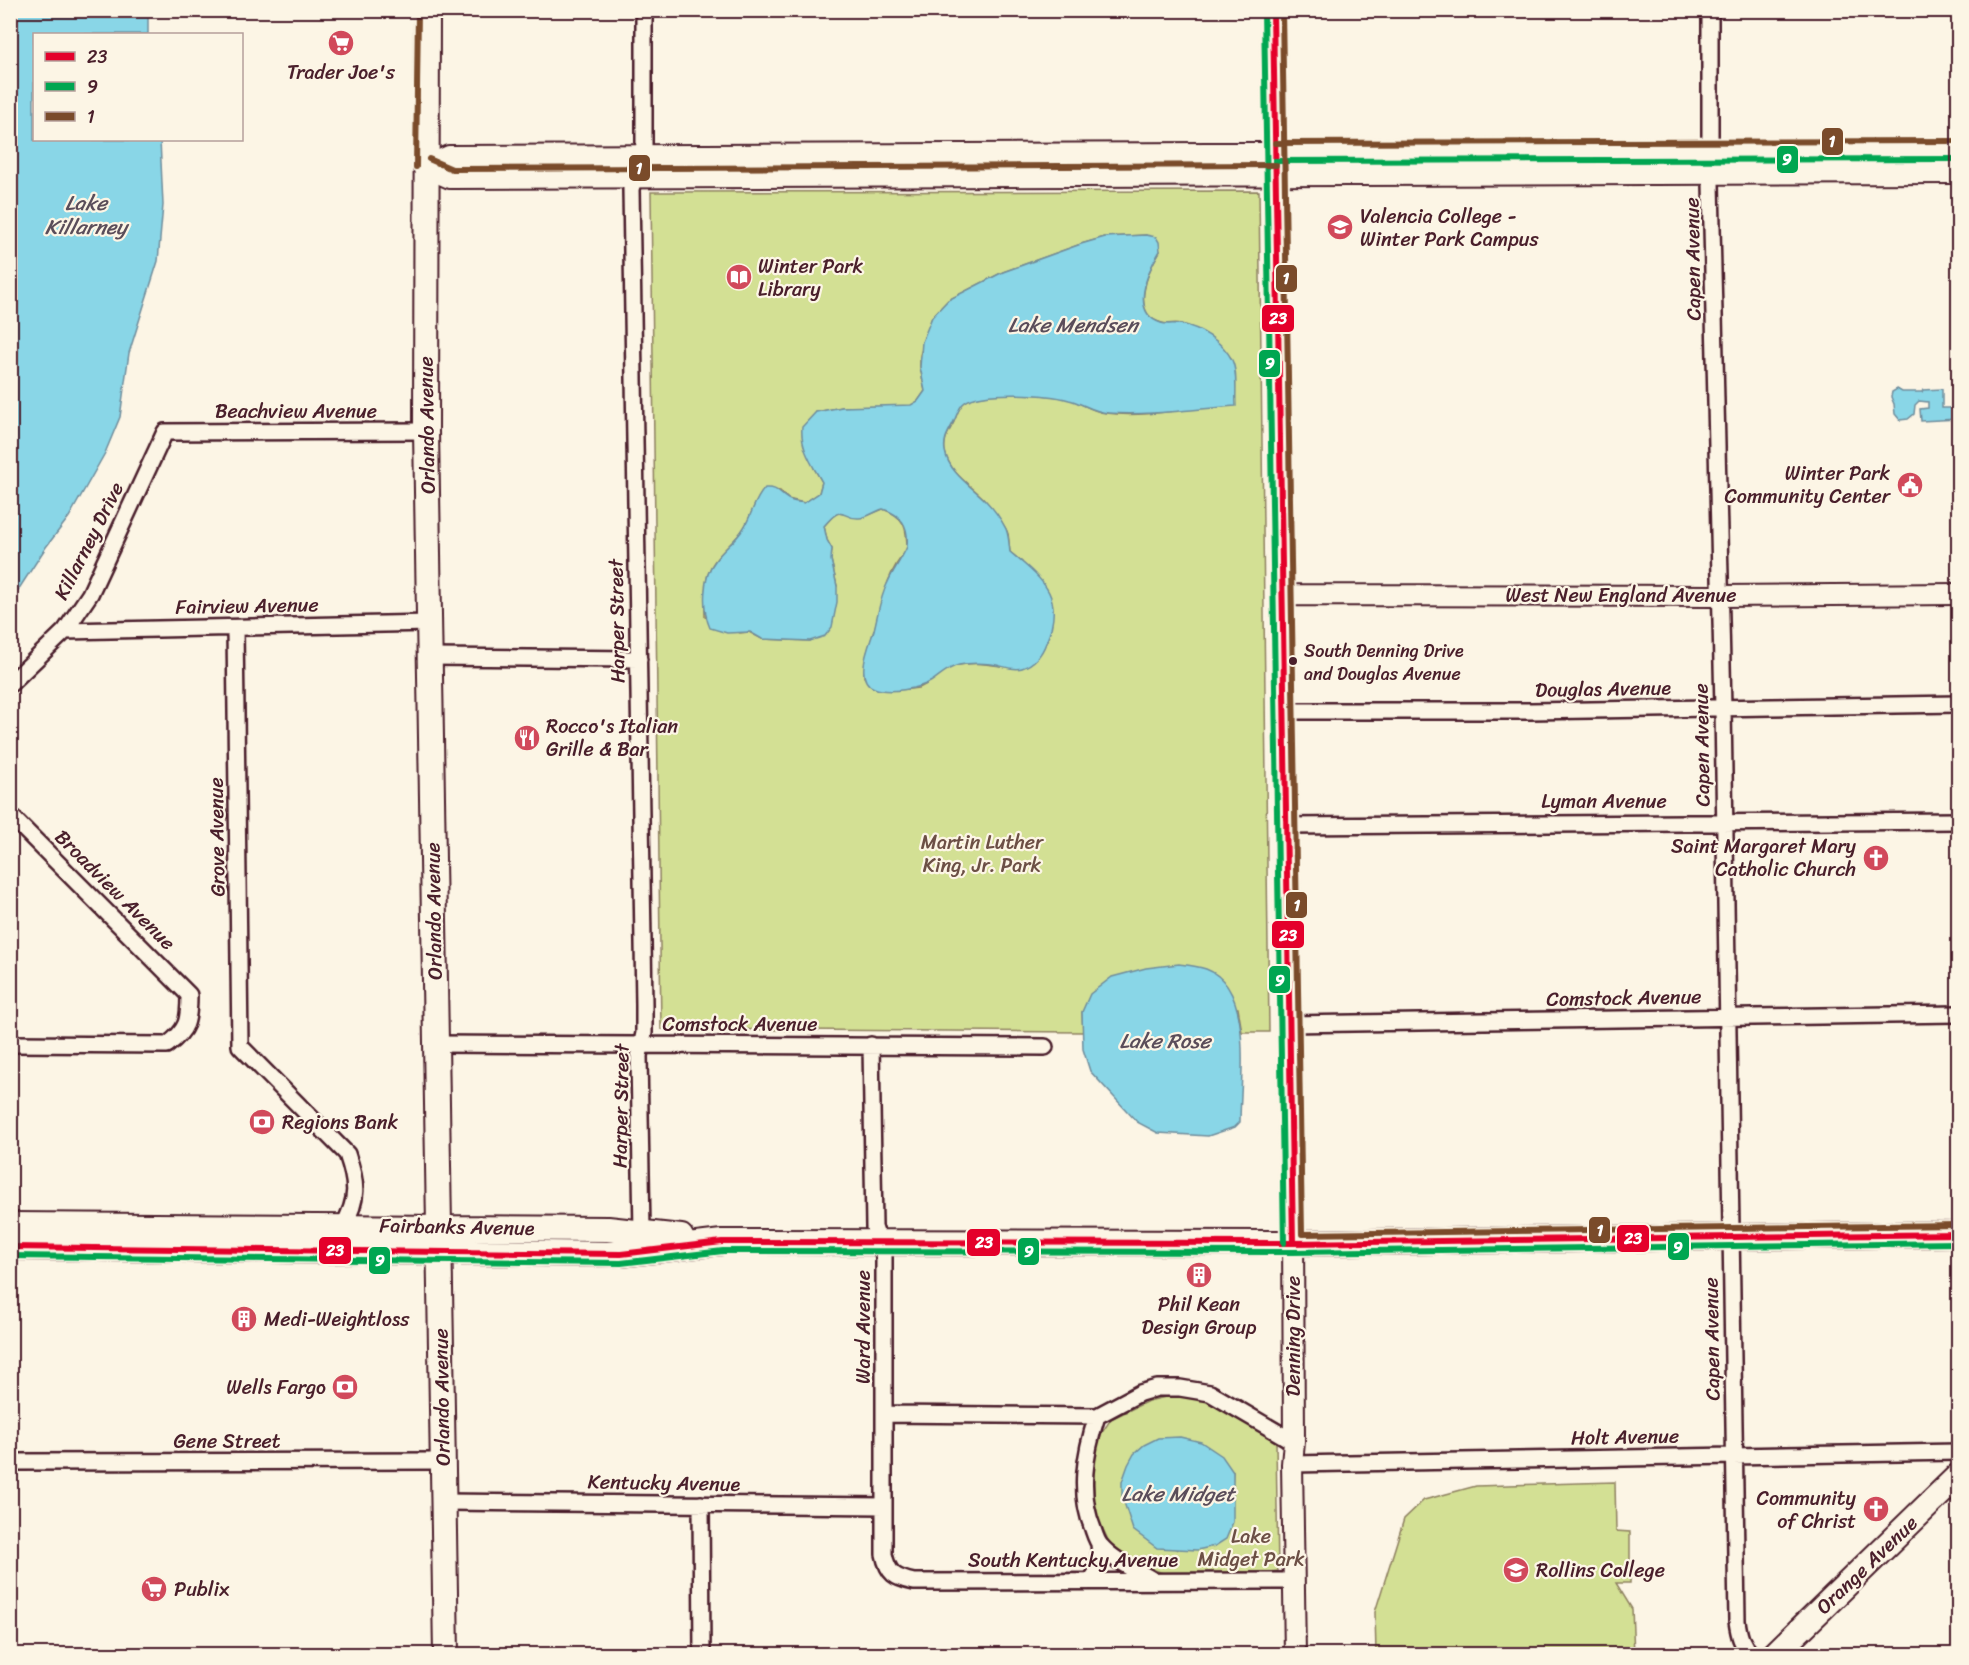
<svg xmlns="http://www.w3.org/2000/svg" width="1969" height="1665" viewBox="0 0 1969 1665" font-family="Sriracha,sans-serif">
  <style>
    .green { fill: #d3e094; stroke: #8e8060; stroke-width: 1.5; fill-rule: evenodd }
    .water { fill: #89d6e7; stroke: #708d9c; stroke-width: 1.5 }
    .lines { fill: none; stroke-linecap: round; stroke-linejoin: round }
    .minor-casing { stroke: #4a1f2b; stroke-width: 20 }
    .tertiary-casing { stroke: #4a1f2b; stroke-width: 24 }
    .primary-casing { stroke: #4a1f2b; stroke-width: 28 }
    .minor { stroke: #fcf5e5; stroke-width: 15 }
    .tertiary { stroke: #fcf5e5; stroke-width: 20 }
    .primary { stroke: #fcf5e5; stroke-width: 24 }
    .bus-1-casing { stroke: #fcf5e5; stroke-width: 10 }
    .bus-2-casing { stroke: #fcf5e5; stroke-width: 10 }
    .bus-3-casing { stroke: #fcf5e5; stroke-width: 10 }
    .bus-1 { stroke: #e4002b; stroke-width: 6 }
    .bus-2 { stroke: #00a651; stroke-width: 6 }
    .bus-3 { stroke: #7a4b2a; stroke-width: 6 }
    .bus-dot { fill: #4a1f2b; stroke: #fcf5e5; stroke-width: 2 }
    .labels { text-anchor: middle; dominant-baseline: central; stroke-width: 4.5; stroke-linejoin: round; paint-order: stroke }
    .bus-label { font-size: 18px; fill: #4a1f2b; stroke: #fcf5e5; text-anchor: start }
    .poi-label { font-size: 20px; fill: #4a1f2b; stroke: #fcf5e5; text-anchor: start }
    .street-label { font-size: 20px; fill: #4a1f2b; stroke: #fcf5e5 }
    .park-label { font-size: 20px; fill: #6c4f45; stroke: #fcf5e5 }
    .water-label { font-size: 21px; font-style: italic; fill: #5a4d5a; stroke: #fcf5e5 }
    .line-badge { stroke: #fcf5e5; stroke-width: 2 }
    .badge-label { font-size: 16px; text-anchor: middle; font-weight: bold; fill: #fff }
  </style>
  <rect width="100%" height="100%" fill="#fcf5e5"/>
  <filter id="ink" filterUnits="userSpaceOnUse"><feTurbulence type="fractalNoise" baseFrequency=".0167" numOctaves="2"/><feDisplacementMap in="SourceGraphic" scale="12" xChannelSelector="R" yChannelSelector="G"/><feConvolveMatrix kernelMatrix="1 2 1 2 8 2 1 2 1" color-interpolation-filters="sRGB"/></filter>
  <g filter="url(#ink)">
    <!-- green -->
    <path class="green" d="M1259,191l10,841h-27l-4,-24 -156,4 1,20 -422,-3 -10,-837zM1146,235l14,16c-12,19 -31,64 2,72 6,2 13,-1 19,1 8,2 19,7 26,11 10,5 17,15 24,23l-35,50c-29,4 -61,9 -90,5 -13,-1 -23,-9 -34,-13 -19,-7 -91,-10 -107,2 -7,5 -8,13 -11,20 -5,10 -11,17 -9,30 5,22 26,33 40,48 6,7 21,26 23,34 1,5 1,12 2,18l12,10 -15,105c-19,-3 -44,-7 -61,3 -10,5 -17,15 -28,18 -14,3 -29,1 -43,0l-11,-11c0,-19 5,-29 10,-46 8,-29 12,-58 33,-81 0,-23 -2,-33 -24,-41l-19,8 -26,-4 -5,3 -9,10 3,14 5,9 -1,11 6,26 -27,55 -48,-2 -13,-7 -9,1 -35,-16c0,-17 -2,-40 9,-55 9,-13 23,-22 31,-36 8,-13 9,-26 20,-37l15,2 8,8 16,4 15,-10 3,-11 -8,-14 2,-56 26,-5 69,-1 7,-5 7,-10 -5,-24v-12l12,-38 16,-17 55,-28 78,-28 24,-7z
      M1179,1394l30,6 39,22 28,20 2,129 -22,3h-90l-29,-10 -28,-22 -15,-32 -1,-64 18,-27 37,-18zM1233,1472l-1,14 -55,64z
      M1615,1482l1,49 14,1v51h-14l16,26 2,45h-258l-1,-42 29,-93 20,-19 52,-14z"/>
    <!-- water -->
    <path class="water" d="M11,10l137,1v23h-114v106h126l3,65 -5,56 -29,92 -9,64 -15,36 -36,64 -23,30 -35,54z
      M1146,235l10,2 3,5 1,9c-12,19 -31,62 1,72 6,2 13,0 19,1 20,3 43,18 52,36 6,12 3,33 4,46 -43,3 -86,10 -128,7 -15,-1 -26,-10 -39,-13 -20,-6 -86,-10 -104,2 -6,4 -8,13 -11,19 -5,11 -11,17 -9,30 4,22 26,35 40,49 8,8 16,19 21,29 3,7 3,16 4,23 33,28 56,44 36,91 -4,11 -12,21 -24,25 -9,3 -22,-3 -31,-4 -10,-1 -23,-1 -32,1 -12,3 -18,10 -27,16 -13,8 -43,13 -58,7 -21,-8 -4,-44 0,-58 4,-16 6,-33 14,-48 3,-8 19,-32 19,-36 2,-21 -6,-31 -24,-37 -8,2 -16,9 -24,9 -19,1 -15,-16 -35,8l3,14 5,9 -1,11 6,26v16l-5,25 -7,9 -15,5 -48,-2 -12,-7 -23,1 -17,-5c-8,-18 -8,-51 5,-67 8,-12 21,-20 28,-32 9,-13 10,-28 22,-41 13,-1 13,5 23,11 5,3 11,3 16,4l15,-10 3,-11c-10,-18 -22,-34 -20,-55l14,-15 26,-5 69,-2 7,-4 7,-10 -5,-24 2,-25 10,-25 16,-17 55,-28 78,-28 24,-7z
      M1897,389l5,3h20l1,-2 19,-1v19h16v11l-37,2 -1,-12 8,-1v-6l-9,-1 -4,4 -1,9 -6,5 -8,1 -5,-6 -1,-10 -3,-7 1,-5z
      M1179,964c9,1 19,2 27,5 49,18 34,112 34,153l-5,5 -27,9 -50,-3 -21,-11 -47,-51 -7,-22 -1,-37 8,-18 22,-17 34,-9z
      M1180,1437l21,5 21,14 11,16v50l-7,17 -11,7 -18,4 -40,-2 -24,-18 -11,-34v-14l6,-17 6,-11 10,-9 14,-7z"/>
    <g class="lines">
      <defs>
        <path id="minor" d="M1710,10v129l13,569 14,913c2,14 4,23 14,33
          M235,628l5,418 107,108c10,29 12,45 -4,72
          M65,631l365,-8
          M430,657l209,2
          M10,684l55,-53 25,-37 75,-162 261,-1
          M1284,711h247l427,-7
          M10,815l179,180c0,25 -1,35 -22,50l-157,-1
          M1286,826l672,-5
          M1289,1024l669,-10
          M436,1044l609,3
          M871,1045l3,182 10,30v297c4,20 11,24 30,28l380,-1
          M642,1232l-3,-176 5,-23v-28l-13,-816 13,-44v-135
          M884,1414l213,2 43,-23 17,-5h23l30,5 84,49
          M1097,1416c-12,37 -19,77 -4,113 2,6 4,13 8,17 13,15 33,23 50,33
          M10,1462l433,-1
          M1292,1464l666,-12
          M444,1502l440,4
          M701,1504l1,150
          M1091,1580c10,-12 10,-20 8,-36"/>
        <path id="tertiary" d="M1273,10l20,1217 1,215 -2,22 3,190
          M425,167l24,-11 1509,-6
          M425,167l25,11 1508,-5
          M1283,595l437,1 238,-2"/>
        <path id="primary" d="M427,10l-1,421 20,1223
          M10,1225l598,4 73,8
          M10,1247l611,7 101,-12 571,1 665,-9
          M1775,1654l183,-178"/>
      </defs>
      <!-- minor casing -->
      <use href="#minor" class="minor-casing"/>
      <!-- tertiary casing -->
      <use href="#tertiary" class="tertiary-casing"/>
      <!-- primary casing -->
      <use href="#primary" class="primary-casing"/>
      <!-- minor -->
      <use href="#minor" class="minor"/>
      <!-- tertiary -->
      <use href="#tertiary" class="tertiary"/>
      <!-- primary -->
      <use href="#primary" class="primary"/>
      <defs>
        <path id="bus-1" d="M1273,10l20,1233
          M10,1247l611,7 101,-12 571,1 665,-9"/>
        <path id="bus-2" d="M1264,10l20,1233
          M1275,161l683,-2
          M10,1256l611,7 102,-12 570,1 665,-9"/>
        <path id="bus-3" d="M1282,10l20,1224 656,-9
          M1275,143l683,-2
          M429,159l23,10 824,-4
          M416,167l2,-157"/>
      </defs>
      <!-- bus-1 casing -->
      <use href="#bus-1" class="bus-1-casing"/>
      <!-- bus-2 casing -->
      <use href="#bus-2" class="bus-2-casing"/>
      <!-- bus-3 casing -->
      <use href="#bus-3" class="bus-3-casing"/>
      <!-- bus-1 -->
      <use href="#bus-1" class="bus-1"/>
      <!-- bus-2 -->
      <use href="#bus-2" class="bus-2"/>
      <!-- bus-3 -->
      <use href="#bus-3" class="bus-3"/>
    </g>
  </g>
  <!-- icons -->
  <defs>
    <symbol id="supermarket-disc" viewBox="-11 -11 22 22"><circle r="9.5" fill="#d1495b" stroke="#fcf5e5"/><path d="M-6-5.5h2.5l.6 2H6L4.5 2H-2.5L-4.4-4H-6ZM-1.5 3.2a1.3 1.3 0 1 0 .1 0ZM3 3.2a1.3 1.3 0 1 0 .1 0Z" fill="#fff"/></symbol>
    <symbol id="university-disc" viewBox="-11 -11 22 22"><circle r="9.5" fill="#d1495b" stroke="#fcf5e5"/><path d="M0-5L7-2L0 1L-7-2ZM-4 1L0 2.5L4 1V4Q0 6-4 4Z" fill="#fff"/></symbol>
    <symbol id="library-disc" viewBox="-11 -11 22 22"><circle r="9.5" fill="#d1495b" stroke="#fcf5e5"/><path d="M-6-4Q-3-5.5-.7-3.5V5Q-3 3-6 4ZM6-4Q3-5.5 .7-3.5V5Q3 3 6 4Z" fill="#fff"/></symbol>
    <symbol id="civic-disc" viewBox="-11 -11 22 22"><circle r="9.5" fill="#d1495b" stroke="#fcf5e5"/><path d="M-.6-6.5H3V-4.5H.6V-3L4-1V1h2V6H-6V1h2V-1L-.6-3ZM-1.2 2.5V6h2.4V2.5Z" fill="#fff"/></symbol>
    <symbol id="restaurant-disc" viewBox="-11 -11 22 22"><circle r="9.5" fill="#d1495b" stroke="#fcf5e5"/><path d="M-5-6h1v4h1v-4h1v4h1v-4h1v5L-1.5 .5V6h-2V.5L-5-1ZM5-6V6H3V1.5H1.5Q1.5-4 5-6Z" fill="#fff"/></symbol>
    <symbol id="church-disc" viewBox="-11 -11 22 22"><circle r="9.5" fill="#d1495b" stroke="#fcf5e5"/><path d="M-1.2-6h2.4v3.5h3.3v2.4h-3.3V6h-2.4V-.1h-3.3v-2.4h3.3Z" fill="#fff"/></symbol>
    <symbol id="bank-disc" viewBox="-11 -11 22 22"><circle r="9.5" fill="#d1495b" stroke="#fcf5e5"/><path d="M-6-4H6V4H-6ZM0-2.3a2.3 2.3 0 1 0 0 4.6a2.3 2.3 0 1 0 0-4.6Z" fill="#fff"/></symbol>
    <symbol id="building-disc" viewBox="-11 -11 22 22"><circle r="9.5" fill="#d1495b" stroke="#fcf5e5"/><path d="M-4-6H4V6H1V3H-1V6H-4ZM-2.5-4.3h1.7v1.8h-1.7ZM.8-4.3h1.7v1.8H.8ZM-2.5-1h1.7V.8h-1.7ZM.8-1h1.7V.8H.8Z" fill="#fff"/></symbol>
  </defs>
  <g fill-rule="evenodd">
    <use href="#supermarket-disc" x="326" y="28" width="30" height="30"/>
    <use href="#university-disc" x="1325" y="212" width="30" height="30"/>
    <use href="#library-disc" x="724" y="262" width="30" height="30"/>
    <use href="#civic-disc" x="1895" y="470" width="30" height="30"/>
    <use href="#restaurant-disc" x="512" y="723" width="30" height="30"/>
    <use href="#church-disc" x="1861" y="843" width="30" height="30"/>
    <use href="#bank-disc" x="247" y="1107" width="30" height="30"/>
    <use href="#building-disc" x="1184" y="1260" width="30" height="30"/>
    <use href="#building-disc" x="229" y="1304" width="30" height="30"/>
    <use href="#bank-disc" x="330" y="1372" width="30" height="30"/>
    <use href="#church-disc" x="1861" y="1494" width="30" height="30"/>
    <use href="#university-disc" x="1501" y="1555" width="30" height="30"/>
    <use href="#supermarket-disc" x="139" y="1574" width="30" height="30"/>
  </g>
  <!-- markers -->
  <circle class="bus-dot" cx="1293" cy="661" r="5"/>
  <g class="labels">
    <!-- bus labels -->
    <g class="bus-label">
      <text x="1304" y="651">South Denning Drive<tspan x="1304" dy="23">and Douglas Avenue</tspan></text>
    </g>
    <!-- poi labels -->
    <g class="poi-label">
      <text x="341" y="72" text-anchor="middle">Trader Joe's</text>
      <text x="1360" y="216">Valencia College -<tspan x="1360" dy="23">Winter Park Campus</tspan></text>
      <text x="758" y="266">Winter Park<tspan x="758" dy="23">Library</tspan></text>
      <text x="1890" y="473" text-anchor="end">Winter Park<tspan x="1890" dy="23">Community Center</tspan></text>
      <text x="546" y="726">Rocco's Italian<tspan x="546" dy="23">Grille &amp; Bar</tspan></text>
      <text x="1856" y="846" text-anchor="end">Saint Margaret Mary<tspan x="1856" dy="23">Catholic Church</tspan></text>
      <text x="282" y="1122">Regions Bank</text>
      <text x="1199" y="1304" text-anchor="middle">Phil Kean<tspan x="1199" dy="23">Design Group</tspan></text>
      <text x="264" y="1319">Medi-Weightloss</text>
      <text x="326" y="1387" text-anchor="end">Wells Fargo</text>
      <text x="1856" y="1498" text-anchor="end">Community<tspan x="1856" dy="23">of Christ</tspan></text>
      <text x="1536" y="1570">Rollins College</text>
      <text x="174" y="1589">Publix</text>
    </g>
    <!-- street labels -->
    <g class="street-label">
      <text transform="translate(1693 259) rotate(-91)">Capen Avenue</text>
      <text x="296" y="411">Beachview Avenue</text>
      <text transform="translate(427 425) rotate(-91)">Orlando Avenue</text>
      <text transform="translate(89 541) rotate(-63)">Killarney Drive</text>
      <text x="1621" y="595">West New England Avenue</text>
      <text transform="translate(247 606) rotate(-1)">Fairview Avenue</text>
      <text transform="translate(617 621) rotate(-91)">Harper Street</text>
      <text transform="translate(1603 689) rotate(-1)">Douglas Avenue</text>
      <text transform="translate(1702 745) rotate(-91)">Capen Avenue</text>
      <text x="1604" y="801">Lyman Avenue</text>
      <text transform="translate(217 837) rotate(-91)">Grove Avenue</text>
      <text transform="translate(115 890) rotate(45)">Broadview Avenue</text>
      <text transform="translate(434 911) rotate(-91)">Orlando Avenue</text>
      <text transform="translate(1624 998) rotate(-1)">Comstock Avenue</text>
      <text x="740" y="1024">Comstock Avenue</text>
      <text transform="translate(621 1106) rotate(-89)">Harper Street</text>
      <text transform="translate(457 1227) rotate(1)">Fairbanks Avenue</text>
      <text transform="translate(863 1327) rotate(-90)">Ward Avenue</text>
      <text transform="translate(1293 1336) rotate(-90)">Denning Drive</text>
      <text transform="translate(1712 1339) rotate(-91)">Capen Avenue</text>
      <text transform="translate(442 1397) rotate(-91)">Orlando Avenue</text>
      <text transform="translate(1625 1437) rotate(-1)">Holt Avenue</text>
      <text x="227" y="1441">Gene Street</text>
      <text transform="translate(664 1483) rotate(1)">Kentucky Avenue</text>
      <text x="1073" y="1560">South Kentucky Avenue</text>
      <text transform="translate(1867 1565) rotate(-44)">Orange Avenue</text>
    </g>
    <!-- park labels -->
    <g class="park-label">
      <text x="982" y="842">Martin Luther<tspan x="982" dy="23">King, Jr. Park</tspan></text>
      <text x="1251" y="1536">Lake<tspan x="1251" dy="23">Midget Park</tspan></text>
    </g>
    <!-- water labels -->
    <g class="water-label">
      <text x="86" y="203">Lake<tspan x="86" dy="24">Killarney</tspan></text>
      <text x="1073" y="325">Lake Mendsen</text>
      <text x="1165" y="1041">Lake Rose</text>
      <text x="1178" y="1494">Lake Midget</text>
    </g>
  </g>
  <g class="line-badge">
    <rect x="1821" y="127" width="23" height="29" rx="6" fill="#7a4b2a"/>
    <rect x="1776" y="145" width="23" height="29" rx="6" fill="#00a651"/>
    <rect x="628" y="154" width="23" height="28" rx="6" fill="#7a4b2a"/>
    <rect x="1275" y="264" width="23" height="29" rx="6" fill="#7a4b2a"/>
    <rect x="1261" y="304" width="34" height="29" rx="6" fill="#e4002b"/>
    <rect x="1258" y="349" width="23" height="29" rx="6" fill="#00a651"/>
    <rect x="1285" y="891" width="23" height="28" rx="6" fill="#7a4b2a"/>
    <rect x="1271" y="920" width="34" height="29" rx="6" fill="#e4002b"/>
    <rect x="1268" y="965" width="23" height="29" rx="6" fill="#00a651"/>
    <rect x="1588" y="1216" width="23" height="28" rx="6" fill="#7a4b2a"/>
    <rect x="1616" y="1224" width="34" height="29" rx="6" fill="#e4002b"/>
    <rect x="966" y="1228" width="35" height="29" rx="6" fill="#e4002b"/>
    <rect x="1667" y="1232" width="23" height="29" rx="6" fill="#00a651"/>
    <rect x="318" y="1236" width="34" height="29" rx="6" fill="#e4002b"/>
    <rect x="1017" y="1237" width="23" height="29" rx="6" fill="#00a651"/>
    <rect x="368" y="1246" width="23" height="29" rx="6" fill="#00a651"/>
  </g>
  <g class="badge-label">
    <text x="1832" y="147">1</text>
    <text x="1787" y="165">9</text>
    <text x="639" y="174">1</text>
    <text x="1286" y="284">1</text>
    <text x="1278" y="324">23</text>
    <text x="1270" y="369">9</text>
    <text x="1297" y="911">1</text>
    <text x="1288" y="941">23</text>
    <text x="1280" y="986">9</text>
    <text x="1600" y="1236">1</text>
    <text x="1633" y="1244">23</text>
    <text x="984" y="1248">23</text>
    <text x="1678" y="1253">9</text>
    <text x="335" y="1256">23</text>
    <text x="1029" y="1257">9</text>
    <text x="380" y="1266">9</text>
  </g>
  <!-- margin -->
  <rect width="1969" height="1665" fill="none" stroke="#fcf5e5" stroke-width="36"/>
  <rect x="18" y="18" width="1933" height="1629" fill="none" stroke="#4a1f2b" stroke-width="2" filter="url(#ink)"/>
  <!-- legend -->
  <rect x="33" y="33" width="210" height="108" fill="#fcf5e5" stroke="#b59f9b" stroke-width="1.5"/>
  <rect x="45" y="52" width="30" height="9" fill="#e4002b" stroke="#b59f9b" stroke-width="1.5"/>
  <text x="87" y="63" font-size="18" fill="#4a1f2b">23</text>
  <rect x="45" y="82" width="30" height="9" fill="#00a651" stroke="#b59f9b" stroke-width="1.5"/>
  <text x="87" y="93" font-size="18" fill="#4a1f2b">9</text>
  <rect x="45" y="112" width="30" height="9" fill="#7a4b2a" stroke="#b59f9b" stroke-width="1.5"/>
  <text x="87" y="123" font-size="18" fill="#4a1f2b">1</text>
</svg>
